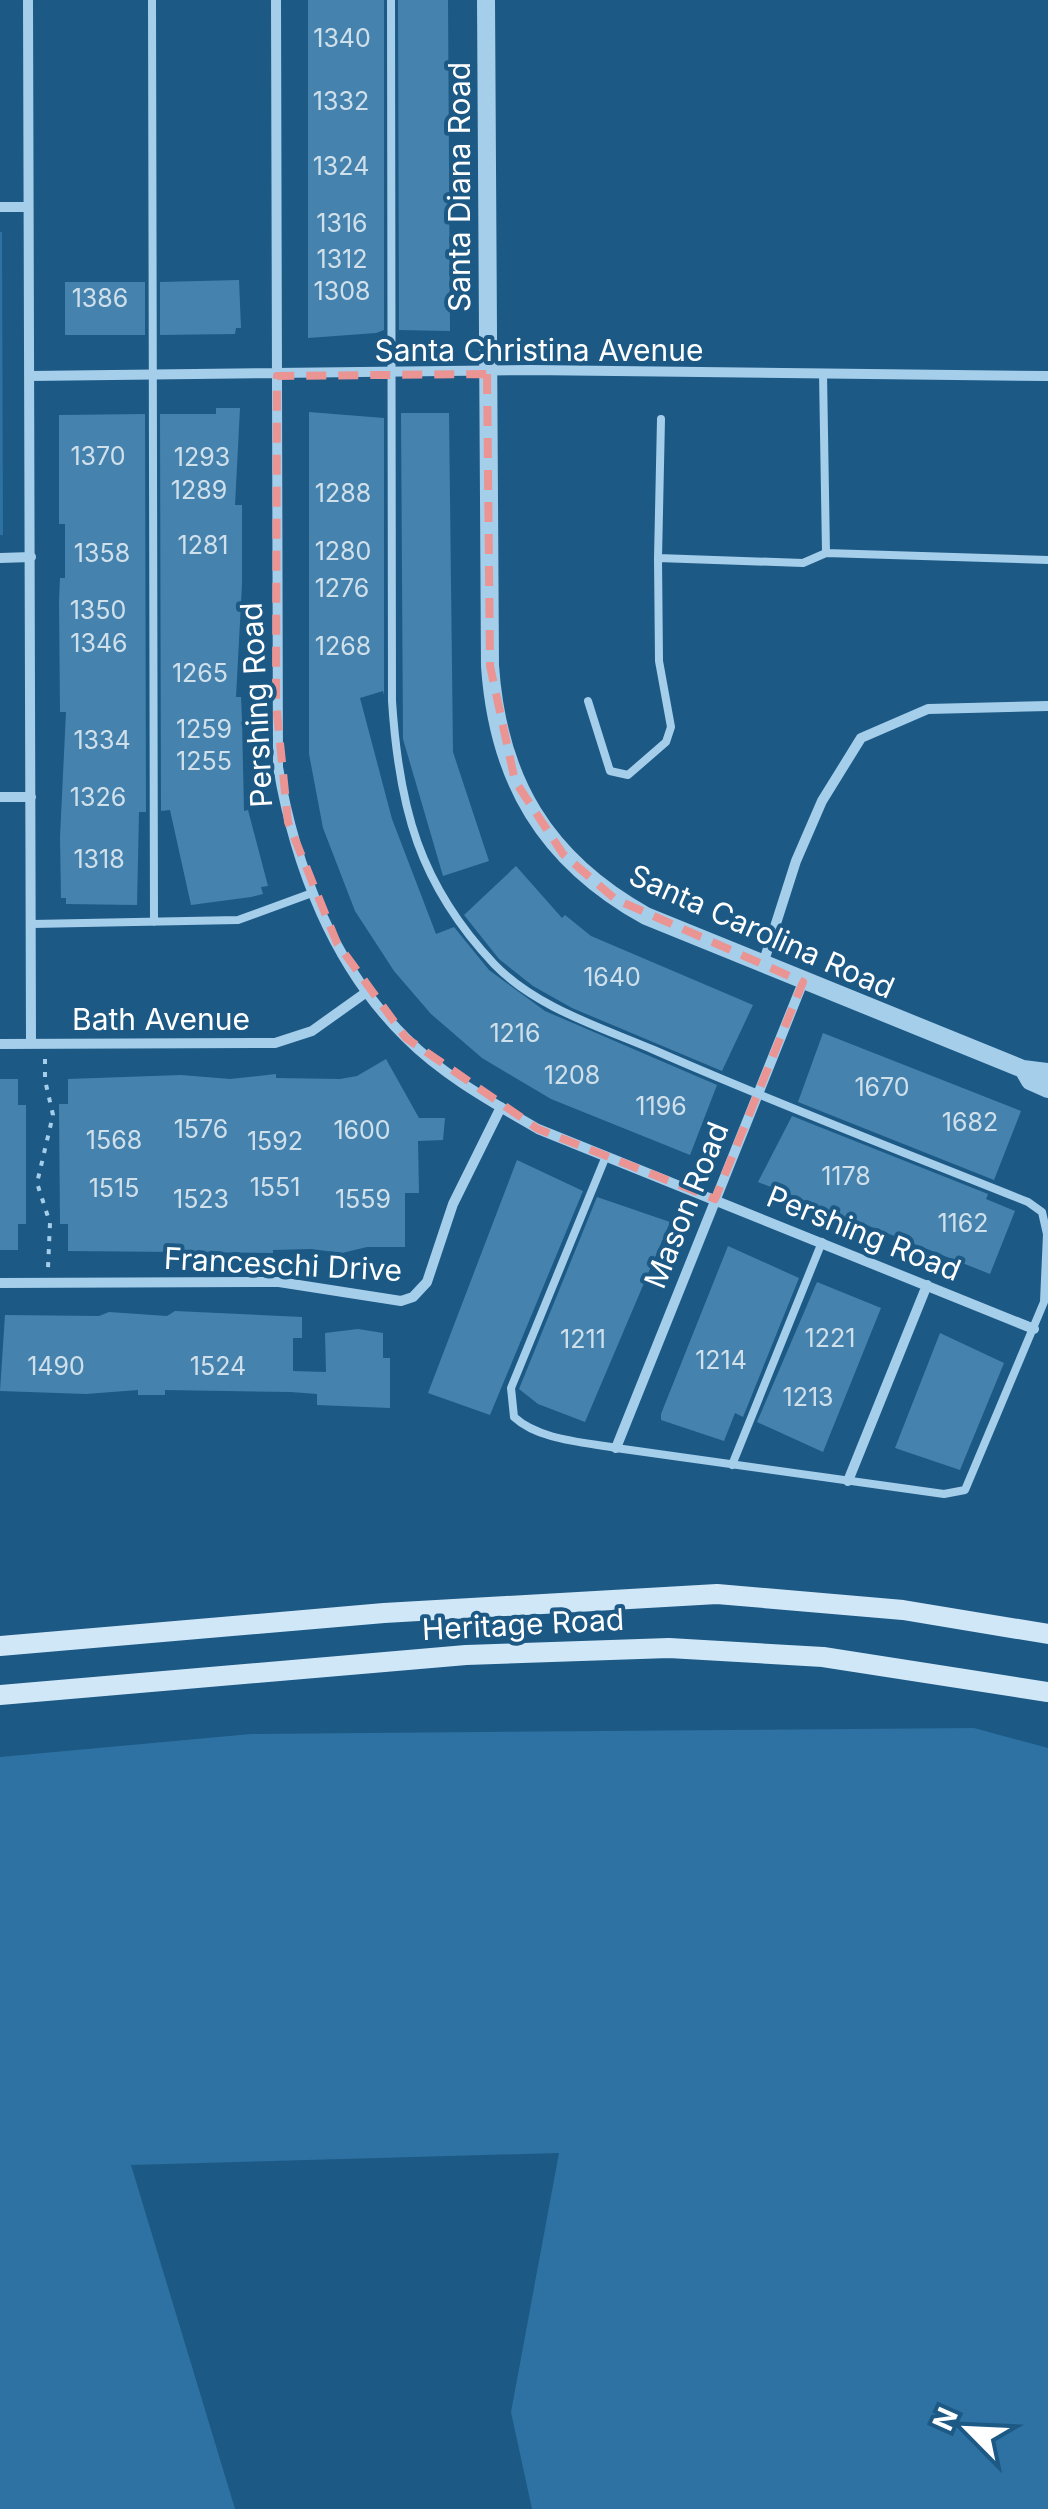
<svg xmlns="http://www.w3.org/2000/svg" width="1048" height="2509" viewBox="0 0 1048 2509" font-family="Inter,sans-serif">
  <style>
    .green { fill: #2d72a2 }
    .building { fill: #4583ae }
    .lines { fill: none; stroke-linecap: round; stroke-linejoin: round }
    .path { stroke: #a5ceeb; stroke-width: 4; stroke-dasharray: 5 8; stroke-linecap: butt }
    .service { stroke: #a5ceeb; stroke-width: 8 }
    .minor { stroke: #a5ceeb; stroke-width: 10 }
    .tertiary { stroke: #a5ceeb; stroke-width: 18 }
    .secondary { stroke: #d0e7f8; stroke-width: 20 }
    .marked { fill: none; stroke: #ea9494; stroke-width: 8; stroke-dasharray: 20 12; stroke-linejoin: round }
    .labels { text-anchor: middle; dominant-baseline: central; stroke-width: 8; stroke-linejoin: round; paint-order: stroke }
    .number-label { font-size: 25px; fill: #d0e0eb }
    .street-label { font-size: 30px; fill: #fff; stroke: #1d5985 }
  </style>
  <rect width="100%" height="100%" fill="#1d5985"/>
  <!-- green -->
  <path class="green" d="M0,232h2l1,303h-3z
    M974,1728l74,20v761h-516l-21,-97 48,-259 -428,12 104,344h-235v-752l251,-23z"/>
  <!-- building -->
  <path class="building" d="M308,0h76v330l-8,3 -68,5z
    M398,0h50l2,331 -51,-1z
    M239,280l2,48h-5l-1,6 -75,1v-53z
    M65,282h80v53h-80z
    M216,408h24l-5,97h7v79l-6,113h5l1,23 2,91 4,-1 20,76 -7,1 2,7 -12,3 -60,8 -21,-95 -9,1 -1,-397h56z
    M309,412l75,6v277l-1,-4 -23,7 32,121 44,115 18,-7 35,43 56,41 172,74 -27,70 -139,-56 -69,-41 -51,-44 -37,-43 -39,-60 -32,-83 -14,-74z
    M401,413h48l4,339 36,109 -46,15 -40,-137z
    M145,414l1,398h-7l-2,93 -71,-1v-6h-5l-1,-61 6,-125h-6l-1,-111 1,-23h5v-54h-6v-109z
    M516,866l46,52 3,-3 26,21 162,69 -31,66 -150,-63 -39,-22 -34,-27 -35,-44z
    M823,1033l198,78 -27,69 -196,-78z
    M386,1059l33,59h26l-2,22 -25,1 1,52h-14v54h-38l-25,6 -31,-4 -38,1v3l-205,-2v-27h-8l-1,-120h9v-25l113,-4 49,4 46,-5v4l64,1 17,-3z
    M0,1079h18v26h8v119h-8v26h-18z
    M792,1116l196,78 -2,5 29,12 -25,63 -232,-92z
    M517,1160l66,31 -93,224 -62,-22z
    M597,1197l73,25 -85,200 -47,-18 -19,-15z
    M728,1246l71,32 -56,139 -8,-4 -11,28 -63,-21v-6z
    M817,1282l64,26 -58,144 -66,-30z
    M175,1311l127,6v21h-9v33l33,1 -1,-39 33,-4 25,4v25h7v50l-73,-3v-11l-26,-2 -126,-2v5h-27v-5l-52,4 -86,-3 5,-76 94,1 10,-4 58,4z
    M940,1333l64,30 -44,107 -65,-22z"/>
  <g class="lines">
    <!-- path -->
    <path class="path" d="M45,1059v21l8,35 -16,68 13,40 -2,45"/>
    <!-- service -->
    <path class="service" d="M152,0l2,922
      M391,0l1,701c7,107 27,183 102,263 41,43 106,63 160,86 123,54 249,102 374,152l14,10 5,22 -3,68 -79,188 -21,4 -328,-46c-33,-6 -77,-8 -102,-31l-3,-29 95,-232
      M823,373l3,180
      M661,419l-3,139 145,5 23,-10 222,7
      M588,701l22,70 18,4 38,-33 5,-15 -12,-66 -1,-103
      M32,924l206,-4 74,-27
      M732,1465l90,-223"/>
    <!-- minor -->
    <path class="minor" d="M28,0l3,1043
      M276,0l2,767c17,99 55,199 128,271 38,38 86,64 132,91l496,200
      M0,207h28
      M30,376l500,-6 518,6
      M0,558l31,-1
      M0,797h31
      M763,964l33,-103 26,-60 39,-63 67,-29 120,-3
      M0,1044l275,-1 37,-12 56,-40
      M0,1283l279,-1 122,19 12,-4 14,-15 26,-78 48,-97
      M616,1448l187,-466
      M848,1481l79,-196"/>
    <!-- tertiary -->
    <path class="tertiary" d="M486,0l4,666c8,114 55,194 156,250l377,153 25,3
      M1023,1069l7,12 18,8"/>
    <!-- secondary -->
    <path class="secondary" d="M0,1646l384,-33 333,-19 186,16 145,24
      M0,1695l466,-40 203,-7 154,9 225,35"/>
  </g>
  <!-- marked area -->
  <path class="marked" d="M487,374l3,292 25,115 48,73 52,45 188,83 -88,217 -177,-70 -132,-91 -69,-95 -49,-121 -12,-119 1,-327z"/>
  <g class="labels">
    <!-- number labels -->
    <g class="number-label">
      <text x="342" y="38">1340</text>
      <text x="341" y="101">1332</text>
      <text x="341" y="166">1324</text>
      <text x="342" y="223">1316</text>
      <text x="342" y="259">1312</text>
      <text x="342" y="291">1308</text>
      <text x="100" y="298">1386</text>
      <text x="98" y="456">1370</text>
      <text x="202" y="457">1293</text>
      <text x="199" y="490">1289</text>
      <text x="343" y="493">1288</text>
      <text x="203" y="545">1281</text>
      <text x="343" y="551">1280</text>
      <text x="102" y="553">1358</text>
      <text x="342" y="588">1276</text>
      <text x="98" y="610">1350</text>
      <text x="99" y="643">1346</text>
      <text x="343" y="646">1268</text>
      <text x="200" y="673">1265</text>
      <text x="204" y="729">1259</text>
      <text x="102" y="740">1334</text>
      <text x="204" y="761">1255</text>
      <text x="98" y="797">1326</text>
      <text x="99" y="859">1318</text>
      <text x="612" y="977">1640</text>
      <text x="515" y="1033">1216</text>
      <text x="572" y="1075">1208</text>
      <text x="882" y="1087">1670</text>
      <text x="661" y="1106">1196</text>
      <text x="970" y="1122">1682</text>
      <text x="201" y="1129">1576</text>
      <text x="362" y="1130">1600</text>
      <text x="114" y="1140">1568</text>
      <text x="275" y="1141">1592</text>
      <text x="846" y="1176">1178</text>
      <text x="275" y="1187">1551</text>
      <text x="114" y="1188">1515</text>
      <text x="201" y="1199">1523</text>
      <text x="363" y="1199">1559</text>
      <text x="963" y="1223">1162</text>
      <text x="830" y="1338">1221</text>
      <text x="583" y="1339">1211</text>
      <text x="721" y="1360">1214</text>
      <text x="56" y="1366">1490</text>
      <text x="218" y="1366">1524</text>
      <text x="808" y="1397">1213</text>
    </g>
    <!-- street labels -->
    <g class="street-label">
      <text transform="translate(459 187) rotate(-90)">Santa Diana Road</text>
      <text x="539" y="350">Santa Christina Avenue</text>
      <text transform="translate(256 705) rotate(-93)">Pershing Road</text>
      <text transform="translate(762 931) rotate(24)">Santa Carolina Road</text>
      <text x="161" y="1019">Bath Avenue</text>
      <text transform="translate(686 1205) rotate(-68)">Mason Road</text>
      <text transform="translate(864 1233) rotate(22)">Pershing Road</text>
      <text transform="translate(283 1264) rotate(3)">Franceschi Drive</text>
      <text transform="translate(523 1624) rotate(-3)">Heritage Road</text>
    </g>
  </g>
  <!-- north arrow -->
  <g transform="translate(968 2429) rotate(294)" stroke="#1d5985" stroke-width="8" paint-order="stroke">
  <path d="M0-8L18 38L0 25L-18 38Z" fill="#ffffff"/>
  <text y="-15" font-size="28" font-weight="bold" text-anchor="middle" fill="#ffffff">N</text>
  </g>
</svg>
